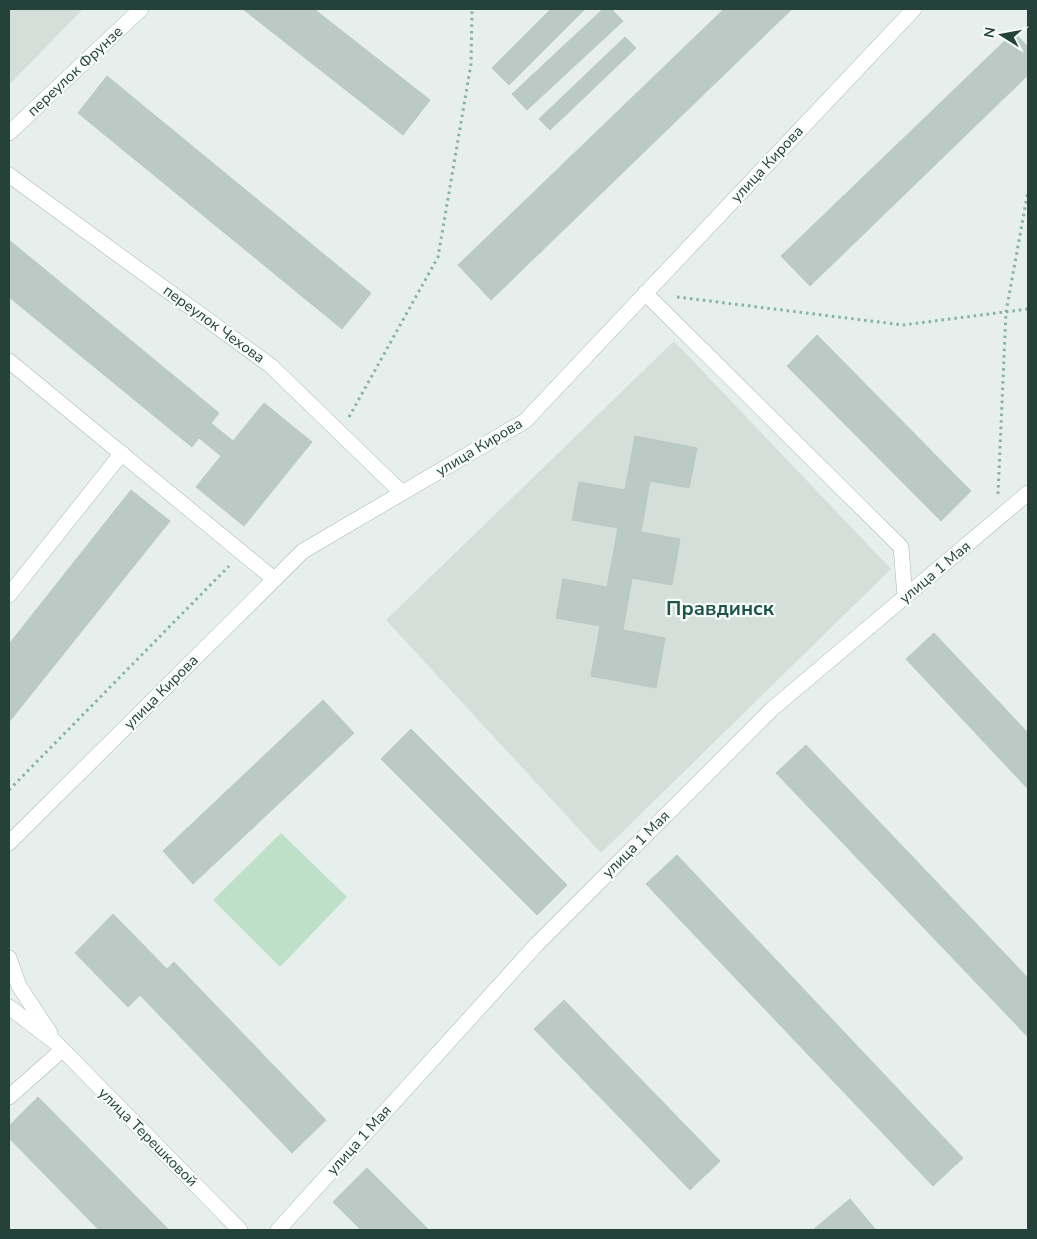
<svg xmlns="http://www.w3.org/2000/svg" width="1037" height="1239" viewBox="0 0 1037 1239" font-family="'Nunito Sans',sans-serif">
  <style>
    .built { fill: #d4dfda }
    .green { fill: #bfe0c8 }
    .building { fill: #bbcac4; stroke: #b8c9c2 }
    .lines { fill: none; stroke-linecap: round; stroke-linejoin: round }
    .minor-casing { stroke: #a8b8b2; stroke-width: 16 }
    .path { stroke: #86b3a5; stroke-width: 3; stroke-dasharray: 2.5 4; stroke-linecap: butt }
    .minor { stroke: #fff; stroke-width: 15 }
    .labels { text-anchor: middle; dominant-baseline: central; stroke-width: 4.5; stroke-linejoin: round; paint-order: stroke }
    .street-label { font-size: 15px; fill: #24423a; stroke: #f7fbf9 }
    .district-label { font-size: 20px; font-weight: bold; fill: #1f5548; stroke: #f7fbf9 }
  </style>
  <rect width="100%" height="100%" fill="#e6efeb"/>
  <!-- built -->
  <path class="built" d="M9,9h74l-74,76z
    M674,341l217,228 -290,284 -215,-233z"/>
  <!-- green -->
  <path class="green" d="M281,833l66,64 -67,70 -67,-67z"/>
  <!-- building -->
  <path class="building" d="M243,9h71l116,91 -27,35z
    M551,9h34l-76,76 -17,-17z
    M603,9h8l12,12 -96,89 -15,-16z
    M724,9h68l-301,291 -33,-35z
    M1014,32l14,15v28l-218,211 -29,-30z
    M625,37l11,11 -86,82 -11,-11z
    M107,76l264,217 -29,36 -264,-216z
    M9,240l210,173 -8,10 22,18 31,-38 48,39 -68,84 -48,-39 25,-31 -22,-18 -7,9 -183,-150z
    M817,335l154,156 -30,30 -154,-155z
    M635,436l62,12 -8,40 -39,-7 -9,51 39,7 -8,46 -40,-7 -9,52 42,8 -9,50 -65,-12 9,-50 -44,-8 7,-39 44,8 11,-59 -46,-8 7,-38 46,8z
    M131,490l39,31 -161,201v-78z
    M934,633l94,100v56l-122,-130z
    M323,700l31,33 -161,151 -30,-33z
    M411,729l156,156 -30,30 -156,-156z
    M806,745l222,233v59l-252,-264z
    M677,855l286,303 -30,28 -287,-302z
    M113,914l54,55 -39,38 -53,-54z
    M174,962l152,158 -34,33 -152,-158z
    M564,1000l156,161 -30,29 -156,-161z
    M38,1097l131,133h-70l-90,-92v-12z
    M367,1168l62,62h-68l-28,-28z
    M850,1199l26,31h-63z"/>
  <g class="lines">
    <defs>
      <path id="minor" d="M9,133l132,-124
        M9,175l262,191 131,127
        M645,293l256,254 4,50
        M9,361l265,218
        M9,595l113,-142
        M9,843l294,-292 222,-130 389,-412
        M9,958l10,28 31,47
        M9,1007l47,36 184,187
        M9,1097l53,-47
        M278,1230l259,-286 235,-235 256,-216"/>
    </defs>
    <!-- minor casing -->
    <use href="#minor" class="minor-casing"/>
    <!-- path -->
    <path class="path" d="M677,297l226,28 125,-16
      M349,417l89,-160 33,-193 1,-55
      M998,494l8,-182 22,-121
      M9,790l220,-224"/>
    <!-- minor -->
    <use href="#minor" class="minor"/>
  </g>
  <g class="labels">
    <!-- street labels -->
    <g class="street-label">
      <text transform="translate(75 71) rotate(-43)">переулок Фрунзе</text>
      <text transform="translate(767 164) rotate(-47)">улица Кирова</text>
      <text transform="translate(214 324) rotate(36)">переулок Чехова</text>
      <text transform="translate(479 447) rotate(-31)">улица Кирова</text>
      <text transform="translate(935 572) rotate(-40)">улица 1 Мая</text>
      <text transform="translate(161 692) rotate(-45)">улица Кирова</text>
      <text transform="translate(636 844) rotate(-45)">улица 1 Мая</text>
      <text transform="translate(148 1137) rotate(45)">улица Терешковой</text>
      <text transform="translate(359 1140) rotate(-48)">улица 1 Мая</text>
    </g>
    <!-- district labels -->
    <g class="district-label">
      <text x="720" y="608">Правдинск</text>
    </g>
  </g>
  <!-- border -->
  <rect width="1037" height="1239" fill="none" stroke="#24423a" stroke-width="20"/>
  <!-- north arrow -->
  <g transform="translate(1002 35) rotate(281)" stroke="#f7fbf9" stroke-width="4" paint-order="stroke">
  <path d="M0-4L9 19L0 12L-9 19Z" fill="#24423a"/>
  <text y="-8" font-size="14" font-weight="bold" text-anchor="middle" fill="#24423a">N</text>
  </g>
</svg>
